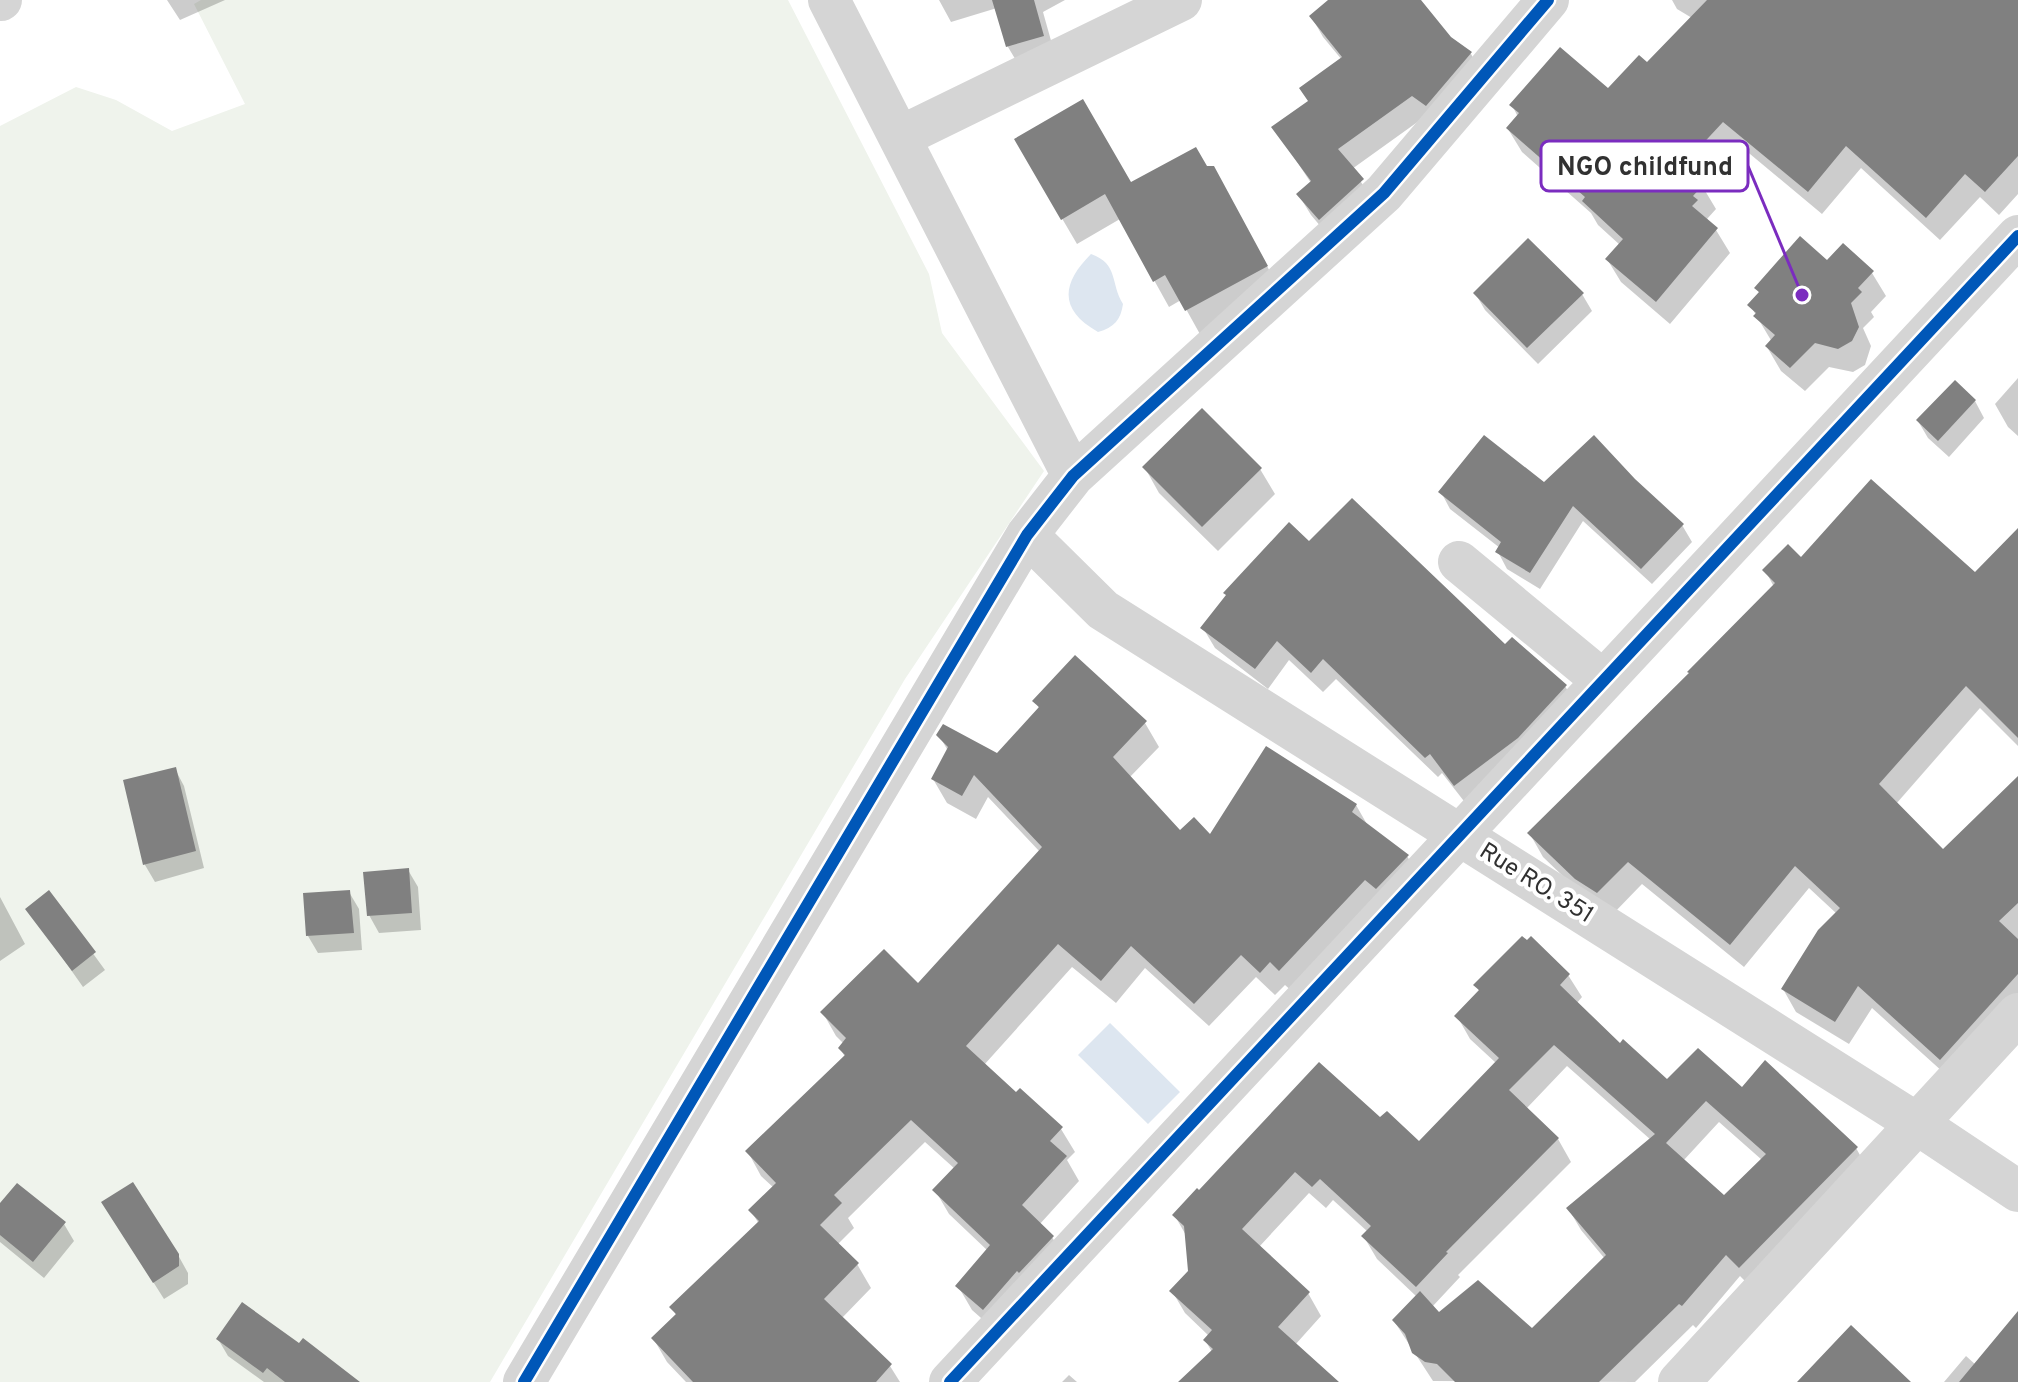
<svg xmlns="http://www.w3.org/2000/svg" width="2018" height="1382" viewBox="0 0 2018 1382" font-family="Overpass,sans-serif">
  <style>
    .green { fill: #eff3ec }
    .water { fill: #dde6f0 }
    .shadow { fill: #0003; fill-rule: evenodd }
    .building { fill: #808080; fill-rule: evenodd }
    .lines { fill: none; stroke-linecap: round; stroke-linejoin: round }
    .street { stroke: #d5d5d5; stroke-width: 42 }
    .cycleway-casing { stroke: #fff; stroke-width: 17 }
    .cycleway { stroke: #0057b8; stroke-width: 12 }
    .labels { text-anchor: middle; dominant-baseline: central; stroke-width: 8; stroke-linejoin: round; paint-order: stroke }
    .street-label { font-size: 24px; fill: #313131; stroke: #fff }
    .leader { fill: none; stroke: #7b2cbf; stroke-width: 3 }
    .callout-dot { fill: #7b2cbf; stroke: #fff; stroke-width: 3 }
    .callout { fill: #fff; stroke: #7b2cbf; stroke-width: 3 }
    .callout-label { font-size: 26px; text-anchor: middle; font-weight: bold; fill: #313131 }
  </style>
  <rect width="100%" height="100%" fill="#fff"/>
  <!-- green -->
  <path class="green" d="M201,0h587l141,274 13,59 102,138 -139,208 -415,703h-490v-1256l76,-39 40,13 56,31 73,-27 -51,-100z"/>
  <!-- water -->
  <path class="water" d="M1091,254c28,10 19,29 32,50 -2,15 -9,24 -25,28 -39,-22 -37,-48 -7,-78z
    M1110,1023l70,69 -32,32 -70,-69z"/>
  <!-- shadow -->
  <path class="shadow" d="M167,0h58l-45,20z
    M939,0h126l-22,12 14,50 -34,10 -15,-25 -11,-39 -46,14z
    M1331,0h87l32,39 21,15 12,21 -131,94 22,32 -42,39 -21,-25 -13,-21 13,-11 -37,-56 35,-25 33,-42 -19,-23 -12,-21z
    M1672,0h346v194l-19,21 -19,-18 -40,43 -79,-72 -39,46 -84,-70 -37,40 15,25 -9,10 9,11 14,23 -60,71 -49,-42 -14,-23 13,-14 -22,-20 -7,-12 -69,-61 -14,-23 10,-12 -6,-12 96,-15 39,-26 45,-46 -15,-9z
    M1016,140l114,45 77,-17 21,26 53,98 -80,44 -20,-36 -12,7 -49,-88 -43,25z
    M1827,263l45,10 14,23 -15,16 3,5 -11,11 8,18 -6,19 -12,7 -24,-5 -24,24 -24,-20 -14,-24 5,-5 -22,-37 10,-11 -4,-6z
    M1475,293l107,1 10,17 -54,53 -53,-54z
    M2018,378v58l-10,-9 -13,-23z
    M1975,401l9,17 -35,39 -21,-19 -10,-17z
    M1145,468l115,1 15,25 -57,57 -59,-58z
    M1634,481l48,44 10,17 -40,42 -69,-63 -43,68 -33,-20 -9,-17 2,-4 -50,-39 -9,-17z
    M2018,531v215l-38,-38 -84,96 47,48 75,-73v232l-64,71 -82,-74 -23,36 -53,-32 -13,-23 54,-75 -28,-26 -65,79 -102,-83 -31,32 -20,-13 -48,-46 -13,-23 244,-247 -9,-17 36,-10 175,15z
    M1309,544l196,103 60,39 12,21 -110,98 -25,-32 -4,4 -102,-98 -13,13 -34,-32 -21,29 -53,-41 -12,-20z
    M1035,701l110,22 14,24 -30,31 51,55 30,4 146,-32 12,21 39,30 14,24 -127,113 -9,-8 -10,10 -19,-18 -47,49 -64,-58 -29,35 -44,-36 -88,98 32,30 45,34 14,23 -8,8 12,21 -40,44 13,12 14,24 -68,72 -26,-23 -14,-24 30,-35 -39,-37 -14,-24 20,-21 -30,-27 -77,76 6,10 -17,17 20,19 14,24 -30,31 49,47 10,16h-214l-19,-20 -14,-24 24,-21 -5,-10 87,-83 -8,-13 23,-23 -13,-12 -13,-24 97,-95 -5,-9 4,-4 -8,-8 -13,-23 95,-27 122,-134 -52,-55 -12,22 -29,-16 -14,-24 15,-28 -9,-16 58,20 43,-45z
    M175,769l9,17 20,82 -49,14 -10,-17 -19,-83z
    M408,870l10,17 3,43 -42,3 -10,-18z
    M349,892l10,17 3,41 -44,3 -10,-17z
    M49,893l56,77 -22,17 -55,-78z
    M0,897l25,47 -25,17z
    M1568,975l14,22 -6,7 44,42 47,36 75,8 114,58 13,23 -116,118 -13,-13 -44,52 -3,-3 -58,57 -202,-1 -39,-60 23,-24 -40,-38 -13,-22 4,-5 -35,-32 -7,8 -17,-15 -50,54 49,46 13,23 -26,29 40,37h-154l31,-30 -7,-12 4,-4 -24,-23 -13,-22 18,-19 -3,-35 -12,-21 25,-23 181,-73 38,23 77,-80 -26,-24 -13,-23 23,-24 -4,-6zM1567,1066l84,74 -83,68 13,22 24,29 -73,72 -93,-17 -7,-7 28,-30 -2,-2 113,-113 -13,-23 -32,-30zM1719,1122l43,38 -38,38 -41,-37z
    M0,1206l64,18 10,17 -30,37 -44,-36z
    M114,1220l64,35 10,18v11l-24,15z
    M2018,1314v68h-74l22,-26 10,9z
    M218,1339l138,43h-92l-36,-26z
    M1069,1375l8,7h-15z"/>
  <!-- building -->
  <path class="building" d="M992,0h42l10,36 -38,11z
    M1328,0h93l30,37 21,15 -46,54 -14,-10 -74,53 26,30 -45,41 -23,-26 15,-13 -40,-54 37,-26 -9,-13 43,-31 -33,-41z
    M1707,0h311v156l-33,36 -20,-18 -39,44 -80,-72 -38,46 -85,-70 -40,43 21,19 -11,12 5,4 -6,6 26,22 -62,74 -51,-43 18,-20 -41,-38 3,-4 -79,-69 13,-15 -10,-8 51,-58 48,41 31,-33 8,7z
    M1083,99l48,83 65,-35 11,19h7l54,100 -83,45 -20,-36 -12,7 -48,-88 -44,26 -47,-81z
    M1800,236l27,24 16,-17 31,28 -16,17 4,4 -11,11 8,24 -7,14 -14,8 -23,-6 -25,25 -25,-22 10,-11 -22,-19 3,-3 -9,-8 12,-13 -5,-4z
    M1528,238l56,55 -57,55 -54,-55z
    M1955,380l21,20 -38,41 -22,-21z
    M1202,408l60,60 -60,59 -60,-60z
    M1484,435l60,47 50,-47 41,44 49,45 -43,45 -68,-63 -43,67 -35,-21 6,-10 -63,-50z
    M1871,479l104,93 43,-44v210l-52,-52 -87,98 64,65 75,-73v127l-19,18 19,18v35l-78,86 -82,-74 -23,36 -54,-33 37,-59 22,-22 -45,-42 -65,79 -102,-83 -31,31 -22,-14 -48,-46 162,-160 -2,-1 88,-89 -13,-13 26,-26 13,13z
    M1352,498l153,146 7,-7 55,48 -49,53 -64,48 -24,-32 -5,4 -102,-99 -12,14 -34,-32 -22,28 -55,-41 26,-33 -3,-2 66,-71 20,19z
    M1075,655l72,66 -34,36 67,73 14,-13 16,17 56,-88 91,58 -5,8 57,43 -33,34 -11,-9 -86,91 -9,-9 -10,11 -19,-18 -47,49 -63,-58 -30,35 -43,-37 -92,102 50,46 4,-4 43,39 -13,14 17,15 -45,49 32,31 -35,37 -2,-2 -34,39 -28,-24 35,-41 -58,-55 26,-27 -47,-43 -77,75 8,8 -22,22 39,38 -35,36 68,65 -16,18h-183l-42,-44 25,-24 -7,-7 90,-86 -11,-11 28,-27 -31,-32 100,-96 -7,-7 8,-10 -26,-26 64,-63 34,34 124,-136 -68,-72 -12,21 -31,-17 17,-32 -12,-12 7,-11 54,29 42,-46 -7,-6z
    M176,767l20,84 -53,14 -20,-85z
    M409,868l3,45 -45,3 -4,-44z
    M49,890l47,62 -24,19 -47,-62z
    M350,890l4,43 -48,3 -3,-43z
    M1522,936l5,4 4,-4 39,38 -10,11 60,58 3,-4 44,40 31,-31 44,39 23,-27 93,87 -119,121 -13,-13 -44,51 -3,-2 -80,78h-144l-18,-18 -12,-2 -13,-9 -7,-19 -13,-14 28,-29 19,21 39,-32 54,48 74,-73 -40,-47 89,-74 -101,-89 -45,45 50,48 -113,114 2,1 -32,34 -55,-51 10,-10 -51,-47 -8,8 -17,-15 -53,57 68,63 -32,35 61,55h-161l35,-33 -10,-9 9,-10 -43,-39 19,-20 -4,-45 -12,-11 25,-27 2,2 120,-128 61,55 7,-6 32,30 80,-83 -45,-42 25,-26 -6,-5zM1706,1101l60,53 -42,41 -58,-52z
    M133,1182l46,72v12l-26,17 -52,-81z
    M17,1183l49,39 -33,40 -33,-27v-32z
    M242,1302l57,41 4,-5 57,44h-75l-18,-14 -4,5 -47,-34z
    M2018,1311v71h-59z
    M1851,1325l60,57h-114z"/>
  <g class="lines">
    <!-- street -->
    <path class="street" d="M0,0h1
      M829,0l244,476
      M900,137l281,-137
      M1027,535l76,75 813,513 102,68
      M1459,562l143,118
      M524,1382l503,-847 46,-59 311,-283 164,-193
      M950,1382l1068,-1146
      M1679,1382l339,-368"/>
    <defs>
      <path id="cycleway" d="M524,1382l503,-847 46,-59 311,-283 164,-193
        M950,1382l1068,-1146"/>
    </defs>
    <!-- cycleway casing -->
    <use href="#cycleway" class="cycleway-casing"/>
    <!-- cycleway -->
    <use href="#cycleway" class="cycleway"/>
  </g>
  <g class="labels">
    <!-- street labels -->
    <g class="street-label">
      <text transform="translate(1536 884) rotate(32)">Rue RO. 351</text>
    </g>
  </g>
  <!-- callouts -->
  <path class="leader" d="M1802 295L1748 166"/>
  <circle class="callout-dot" cx="1802" cy="295" r="8"/>
  <rect class="callout" x="1541" y="141" width="207" height="50" rx="8"/>
  <g class="callout-label">
    <text x="1645" y="175">NGO childfund</text>
  </g>
</svg>
